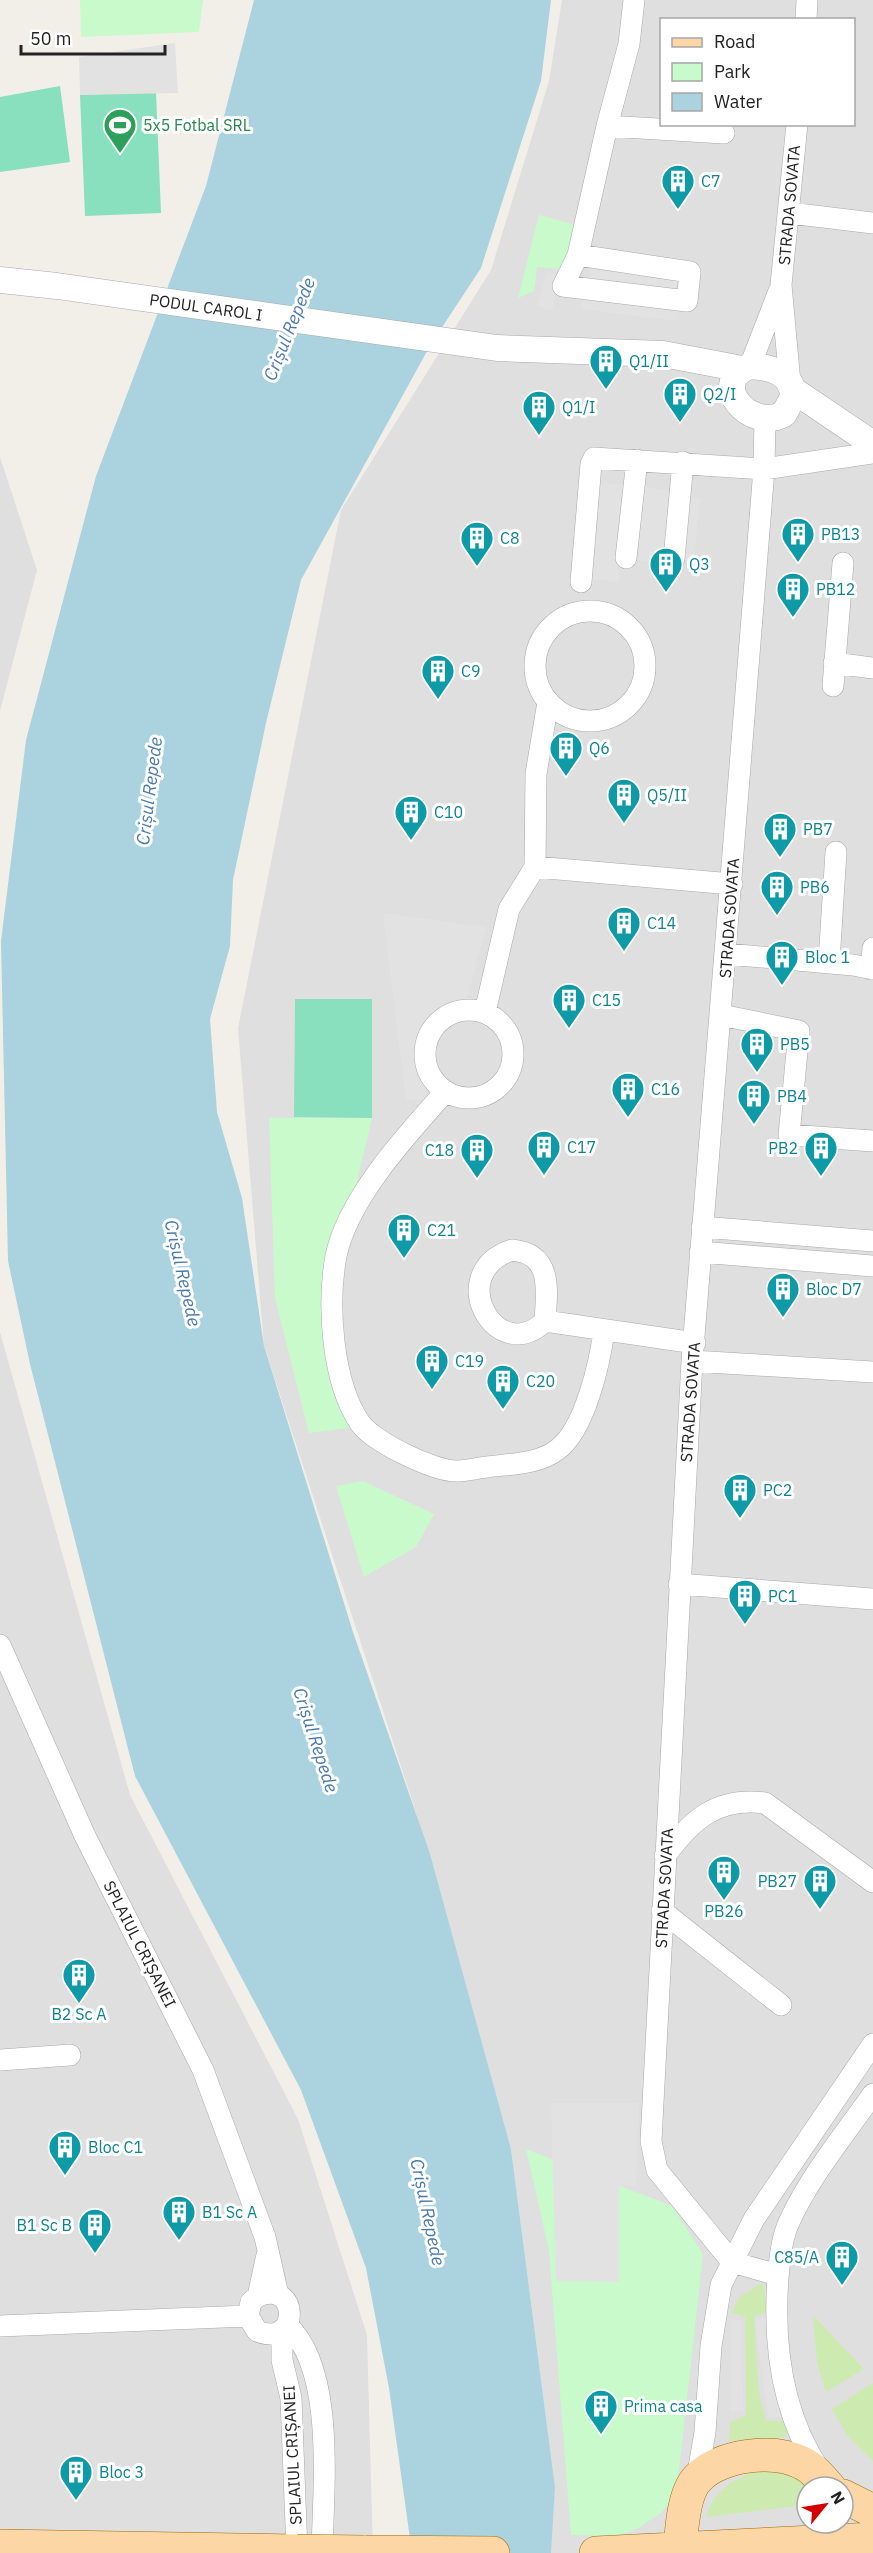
<svg xmlns="http://www.w3.org/2000/svg" width="873" height="2553" viewBox="0 0 873 2553" font-family="'IBM Plex Sans',sans-serif">
  <style>
    .residential { fill: #e0dfdf; fill-rule: evenodd }
    .grass { fill: #cdebb0 }
    .park { fill: #c8facc }
    .pitch { fill: #88e0be }
    .parking { fill: #e2e2e2 }
    .water { fill: #aad3df }
    .lines { fill: none; stroke-linecap: round; stroke-linejoin: round }
    .minor-casing { stroke: #a9a9a9; stroke-width: 22 }
    .tertiary-casing { stroke: #a9a9a9; stroke-width: 27 }
    .primary-casing { stroke: #a06b00; stroke-width: 34 }
    .minor { stroke: #fff; stroke-width: 21 }
    .tertiary { stroke: #fff; stroke-width: 26 }
    .primary { stroke: #fcd6a4; stroke-width: 33 }
    .primary-bridge-casing { stroke: #a06b00; stroke-width: 34; stroke-linecap: butt }
    .primary-bridge { stroke: #fcd6a4; stroke-width: 33 }
    .labels { text-anchor: middle; dominant-baseline: central; stroke-width: 6; stroke-linejoin: round; paint-order: stroke }
    .leisure-label { font-size: 16px; fill: #27864d; stroke: #fff; text-anchor: start }
    .culture-label { font-size: 16px; fill: #0d838f; stroke: #fff; text-anchor: start }
    .street-label { font-size: 16px; fill: #222; stroke: #fff }
    .water-label { font-size: 18px; font-style: italic; fill: #4a7aab; stroke: #fff }
  </style>
  <rect width="100%" height="100%" fill="#f2efe9"/>
  <!-- residential -->
  <path class="residential" d="M562,0h311v2553h-324l6,-66 -44,-338 -97,-343 -150,-460 -26,-318 103,-518 150,-240 58,-189zM662,20h192v104h-192zM807,2487h36v36h-36z
    M0,457l37,113 -37,141z
    M0,1332l130,463 168,324 69,216 6,218h-373z"/>
  <!-- grass -->
  <path class="grass" d="M763,2282l4,30 -13,5 5,75 7,28 22,2 -2,15 -57,4 1,-19 16,-7 -1,-98 -13,-4 7,-16z
    M813,2315l51,54 -38,23 -9,-29z
    M873,2383v78l-25,-24 -16,-28z
    M765,2469l34,6 8,12v18l-101,12c8,-29 32,-41 59,-48z"/>
  <!-- park -->
  <path class="park" d="M80,0h123l-4,32 -118,5z
    M539,215l44,12 -14,43 -32,-3 -3,24 -16,7z
    M269,1118h103l-23,97 -17,116 30,95 -53,7 -34,-135z
    M363,1481l71,33 -18,33 -52,30 -28,-91z
    M526,2149l146,57 31,48 -24,216 -6,29 -12,14 -26,17 -19,6 -45,-1 -22,-285z"/>
  <!-- pitch -->
  <path class="pitch" d="M60,86l10,76 -70,10v-75z
    M156,92l5,121 -76,3 -5,-121z
    M295,999h77v119l-78,-1z"/>
  <!-- parking -->
  <path class="parking" d="M175,43l3,50 -98,2 -1,-38z
    M591,264l90,13 -2,13 -90,-12z
    M547,271l14,5 -9,34 -15,-4z
    M583,294l98,12 -2,15 -98,-12z
    M598,482l30,3 -10,97 -29,-3z
    M643,487l30,3 -7,73 -31,-3z
    M688,496l12,2 -6,64 -14,-2z
    M383,913l103,14 -22,82 -15,5 -18,15 -7,21 4,22 -3,28h-19z
    M551,2103h88l-3,83 -17,-1v97l-63,-1z
    M765,2318l16,99h-13l-13,-97z
    M731,2319l10,2 2,90h-13z"/>
  <!-- water -->
  <path class="water" d="M254,0h297l-10,81 -60,187 -50,76 -130,236 -35,143 -33,157 -3,66 -20,73 7,93 25,86 22,148 89,286 77,222 81,295 44,338 -4,66h-139l-23,-165 -23,-120 -65,-178 -166,-314 -105,-412 -22,-103 -7,-320 25,-201 70,-264 110,-290z"/>
  <g class="lines">
    <defs>
      <path id="minor" d="M806,20l1,-20
        M607,126l117,7
        M790,213l83,10
        M578,255l-15,31 124,15 3,-29 -112,-17 29,-129 22,-82 5,-44
        M750,366l29,-75
        M790,383l-9,-98 16,-161
        M765,418l-1,51 -72,892 -41,780 6,29 75,92 46,13
        M626,558l11,-98
        M674,559l9,-97
        M581,582l10,-118 3,-6 170,11 109,-16
        M535 666a55 55 0 1 1 110 0a55 55 0 1 1-110 0Z
        M834,663l39,5
        M833,686l10,-123
        M535,867l197,17
        M727,954l126,11 20,4
        M829,962l7,-110
        M871,969l2,-21
        M425 1054a44 44 0 1 1 88 0a44 44 0 1 1-88 0Z
        M485,1012l24,-103 26,-42 1,-93 12,-72
        M721,1015l78,16 -10,104 84,6
        M445,1092c-39,44 -97,106 -109,164 -9,49 -4,126 24,167 13,19 74,48 96,48 10,0 21,-3 31,-4 22,-3 52,-3 70,-17 28,-20 43,-88 47,-120
        M702,1227l171,14
        M512,1250c41,4 35,40 33,71 -48,47 -102,-48 -33,-71z
        M700,1252l173,14
        M545,1321l150,22
        M692,1361l181,11
        M679,1584l194,15
        M0,1645l85,191 118,234 62,167 13,58
        M665,1856c27,-37 52,-59 100,-53l108,79
        M662,1911l119,94
        M0,2060l70,-5
        M258,2296c42,-17 42,53 -1,35l-9,-15 3,-14 7,-6 9,-41
        M287,2325c49,44 36,166 35,228
        M0,2326l248,-10
        M282,2330v30l9,38 6,153
        M820,2471c-38,-57 -47,-125 -42,-193 2,-20 3,-39 12,-58 21,-45 54,-85 83,-126
        M697,2479l8,-47 6,-86 10,-61 33,-66 119,-175"/>
      <path id="tertiary" d="M0,280l57,6 440,62 166,6 79,15
        M750,366c21,1 43,7 43,31l-9,17c-34,18 -77,-31 -34,-48z
        M793,390l80,54"/>
      <path id="primary" d="M843,2496l30,15
        M0,2546l297,5
        M363,2552l130,1
        M596,2553l277,-14
        M680,2553c1,-20 3,-60 18,-75 23,-23 75,-30 104,-15 11,5 19,15 27,24"/>
    </defs>
    <!-- minor casing -->
    <use href="#minor" class="minor-casing"/>
    <!-- tertiary casing -->
    <use href="#tertiary" class="tertiary-casing"/>
    <!-- primary casing -->
    <use href="#primary" class="primary-casing"/>
    <!-- minor -->
    <use href="#minor" class="minor"/>
    <!-- tertiary -->
    <use href="#tertiary" class="tertiary"/>
    <!-- primary -->
    <use href="#primary" class="primary"/>
    <defs>
      <path id="primary-bridge" d="M297,2551l66,1"/>
    </defs>
    <!-- primary-bridge casing -->
    <use href="#primary-bridge" class="primary-bridge-casing"/>
    <!-- primary-bridge -->
    <use href="#primary-bridge" class="primary-bridge"/>
  </g>
  <!-- icons -->
  <defs>
    <symbol id="stadium-pin" viewBox="-11 -11 22 30"><path d="M0 17L-7.5 6A9.5 9.5 0 1 1 7.5 6Z" fill="#2e9e5b" stroke="#fff"/><path d="M0-5a6.5 5 0 1 0 0 10a6.5 5 0 1 0 0-10ZM-3.5-1.8h7v3.6h-7Z" fill="#fff"/></symbol>
    <symbol id="building-pin" viewBox="-11 -11 22 30"><path d="M0 17L-7.5 6A9.5 9.5 0 1 1 7.5 6Z" fill="#0f9aa8" stroke="#fff"/><path d="M-4-6H4V6H1V3H-1V6H-4ZM-2.5-4.3h1.7v1.8h-1.7ZM.8-4.3h1.7v1.8H.8ZM-2.5-1h1.7V.8h-1.7ZM.8-1h1.7V.8H.8Z" fill="#fff"/></symbol>
  </defs>
  <g fill-rule="evenodd">
    <use href="#stadium-pin" x="101" y="106" width="38" height="52"/>
    <use href="#building-pin" x="659" y="162" width="38" height="52"/>
    <use href="#building-pin" x="587" y="342" width="38" height="52"/>
    <use href="#building-pin" x="661" y="375" width="38" height="52"/>
    <use href="#building-pin" x="520" y="388" width="38" height="52"/>
    <use href="#building-pin" x="779" y="515" width="38" height="52"/>
    <use href="#building-pin" x="458" y="519" width="38" height="52"/>
    <use href="#building-pin" x="647" y="545" width="38" height="52"/>
    <use href="#building-pin" x="774" y="570" width="38" height="52"/>
    <use href="#building-pin" x="419" y="652" width="38" height="52"/>
    <use href="#building-pin" x="547" y="729" width="38" height="52"/>
    <use href="#building-pin" x="605" y="776" width="38" height="52"/>
    <use href="#building-pin" x="392" y="793" width="38" height="52"/>
    <use href="#building-pin" x="761" y="810" width="38" height="52"/>
    <use href="#building-pin" x="758" y="868" width="38" height="52"/>
    <use href="#building-pin" x="605" y="904" width="38" height="52"/>
    <use href="#building-pin" x="763" y="938" width="38" height="52"/>
    <use href="#building-pin" x="550" y="981" width="38" height="52"/>
    <use href="#building-pin" x="738" y="1025" width="38" height="52"/>
    <use href="#building-pin" x="609" y="1070" width="38" height="52"/>
    <use href="#building-pin" x="735" y="1077" width="38" height="52"/>
    <use href="#building-pin" x="525" y="1128" width="38" height="52"/>
    <use href="#building-pin" x="802" y="1129" width="38" height="52"/>
    <use href="#building-pin" x="458" y="1131" width="38" height="52"/>
    <use href="#building-pin" x="385" y="1211" width="38" height="52"/>
    <use href="#building-pin" x="764" y="1270" width="38" height="52"/>
    <use href="#building-pin" x="413" y="1342" width="38" height="52"/>
    <use href="#building-pin" x="484" y="1362" width="38" height="52"/>
    <use href="#building-pin" x="721" y="1471" width="38" height="52"/>
    <use href="#building-pin" x="726" y="1577" width="38" height="52"/>
    <use href="#building-pin" x="705" y="1853" width="38" height="52"/>
    <use href="#building-pin" x="801" y="1862" width="38" height="52"/>
    <use href="#building-pin" x="60" y="1956" width="38" height="52"/>
    <use href="#building-pin" x="46" y="2128" width="38" height="52"/>
    <use href="#building-pin" x="160" y="2193" width="38" height="52"/>
    <use href="#building-pin" x="76" y="2206" width="38" height="52"/>
    <use href="#building-pin" x="823" y="2238" width="38" height="52"/>
    <use href="#building-pin" x="582" y="2387" width="38" height="52"/>
    <use href="#building-pin" x="57" y="2453" width="38" height="52"/>
  </g>
  <g class="labels">
    <!-- leisure labels -->
    <g class="leisure-label">
      <text x="143" y="125">5x5 Fotbal SRL</text>
    </g>
    <!-- culture labels -->
    <g class="culture-label">
      <text x="701" y="181">C7</text>
      <text x="629" y="361">Q1/II</text>
      <text x="703" y="394">Q2/I</text>
      <text x="562" y="407">Q1/I</text>
      <text x="821" y="534">PB13</text>
      <text x="500" y="538">C8</text>
      <text x="689" y="564">Q3</text>
      <text x="816" y="589">PB12</text>
      <text x="461" y="671">C9</text>
      <text x="589" y="748">Q6</text>
      <text x="647" y="795">Q5/II</text>
      <text x="434" y="812">C10</text>
      <text x="803" y="829">PB7</text>
      <text x="800" y="887">PB6</text>
      <text x="647" y="923">C14</text>
      <text x="805" y="957">Bloc 1</text>
      <text x="592" y="1000">C15</text>
      <text x="780" y="1044">PB5</text>
      <text x="651" y="1089">C16</text>
      <text x="777" y="1096">PB4</text>
      <text x="567" y="1147">C17</text>
      <text x="798" y="1148" text-anchor="end">PB2</text>
      <text x="454" y="1150" text-anchor="end">C18</text>
      <text x="427" y="1230">C21</text>
      <text x="806" y="1289">Bloc D7</text>
      <text x="455" y="1361">C19</text>
      <text x="526" y="1381">C20</text>
      <text x="763" y="1490">PC2</text>
      <text x="768" y="1596">PC1</text>
      <text x="797" y="1881" text-anchor="end">PB27</text>
      <text x="724" y="1911" text-anchor="middle">PB26</text>
      <text x="79" y="2014" text-anchor="middle">B2 Sc A</text>
      <text x="88" y="2147">Bloc C1</text>
      <text x="202" y="2212">B1 Sc A</text>
      <text x="72" y="2225" text-anchor="end">B1 Sc B</text>
      <text x="819" y="2257" text-anchor="end">C85/A</text>
      <text x="624" y="2406">Prima casa</text>
      <text x="99" y="2472">Bloc 3</text>
    </g>
    <!-- street labels -->
    <g class="street-label">
      <text transform="translate(789 205) rotate(-85)">STRADA SOVATA</text>
      <text transform="translate(206 307) rotate(8)">PODUL CAROL I</text>
      <text transform="translate(729 918) rotate(-86)">STRADA SOVATA</text>
      <text transform="translate(690 1402) rotate(-86)">STRADA SOVATA</text>
      <text transform="translate(664 1888) rotate(-87)">STRADA SOVATA</text>
      <text transform="translate(140 1944) rotate(63)">SPLAIUL CRIȘANEI</text>
      <text transform="translate(292 2455) rotate(-93)">SPLAIUL CRIȘANEI</text>
    </g>
    <!-- water labels -->
    <g class="water-label">
      <text transform="translate(289 329) rotate(-68)">Crișul Repede</text>
      <text transform="translate(149 791) rotate(-83)">Crișul Repede</text>
      <text transform="translate(183 1273) rotate(77)">Crișul Repede</text>
      <text transform="translate(316 1740) rotate(72)">Crișul Repede</text>
      <text transform="translate(428 2212) rotate(78)">Crișul Repede</text>
    </g>
  </g>
  <!-- legend -->
  <rect x="660" y="18" width="195" height="108" fill="#ffffff" stroke="#a7a7a7" stroke-width="1.5"/>
  <rect x="672" y="38" width="30" height="9" fill="#fcd6a4" stroke="#a7a7a7" stroke-width="1.5"/>
  <text x="714" y="48" font-size="18" fill="#222222">Road</text>
  <rect x="672" y="63" width="30" height="18" fill="#c8facc" stroke="#a7a7a7" stroke-width="1.5"/>
  <text x="714" y="78" font-size="18" fill="#222222">Park</text>
  <rect x="672" y="93" width="30" height="18" fill="#aad3df" stroke="#a7a7a7" stroke-width="1.5"/>
  <text x="714" y="108" font-size="18" fill="#222222">Water</text>
  <!-- north arrow -->
  <g transform="translate(825 2505) rotate(60)"><circle r="28" fill="#ffffff" stroke="#a7a7a7" stroke-width="1.5"/>
  <path d="M0-4.5L10 22L0 15L-10 22Z" fill="#d40000"/>
  <text y="-9" font-size="16" font-weight="bold" text-anchor="middle" fill="#222222">N</text>
  </g>
  <!-- scale -->
  <path d="M21 45v9h144v-9" fill="none" stroke="#222222" stroke-width="3"/>
  <text x="30" y="45" font-size="18" fill="#222222" stroke="#ffffff" stroke-width="4.5" paint-order="stroke">50 m</text>
</svg>
